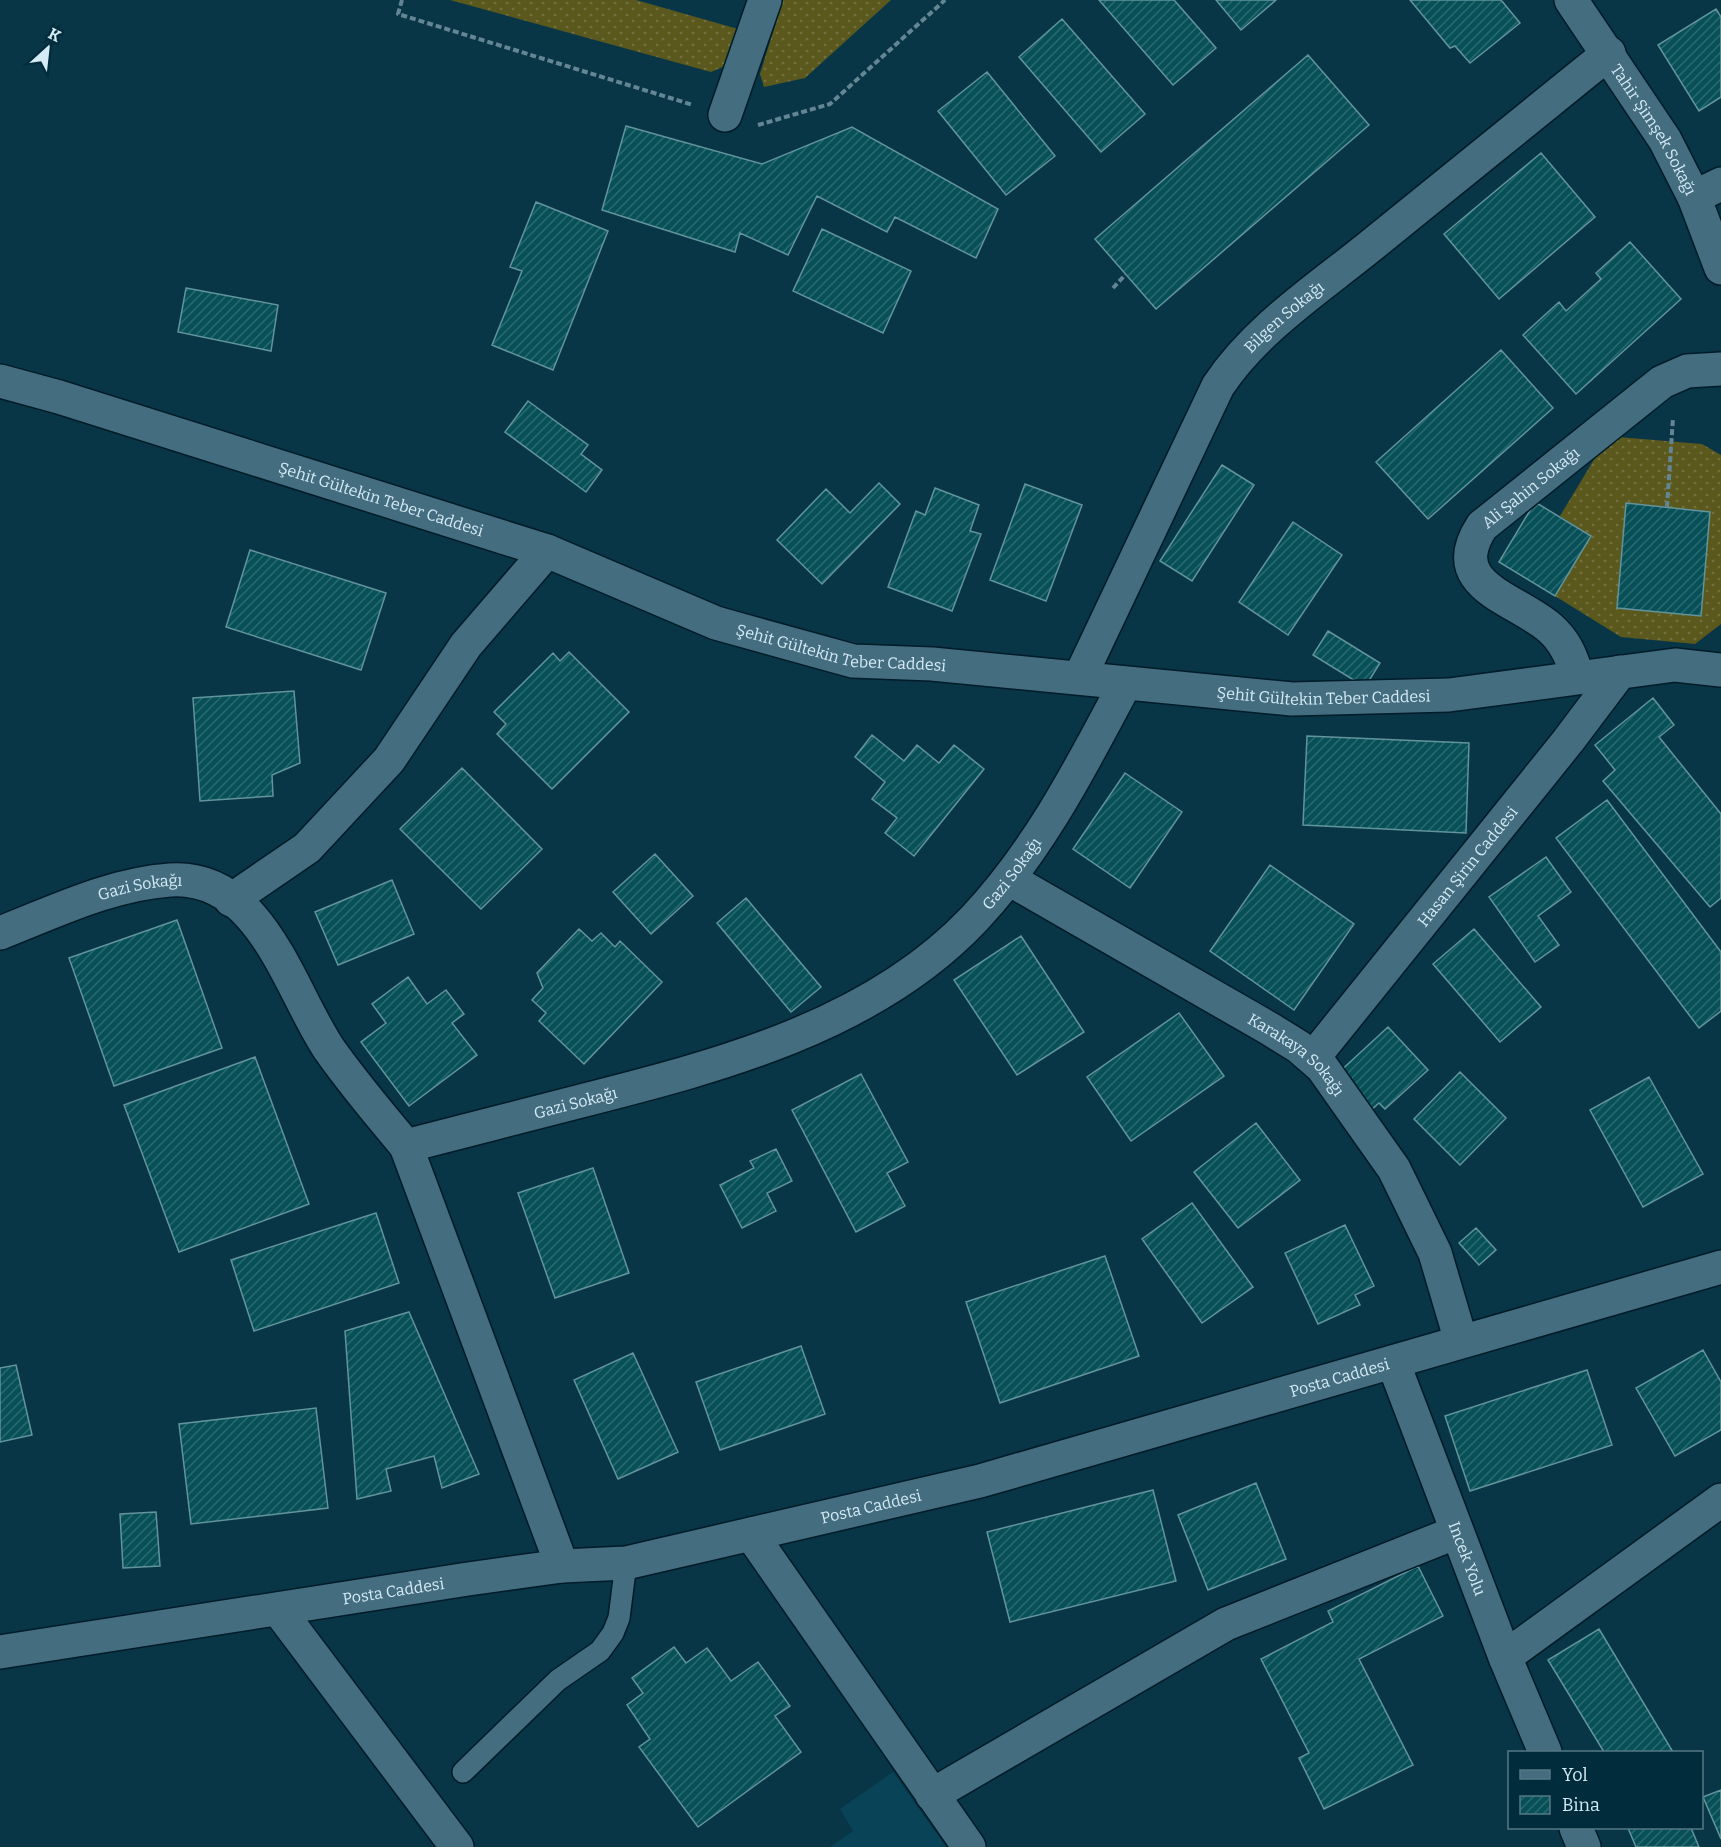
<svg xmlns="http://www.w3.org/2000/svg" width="1721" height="1847" viewBox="0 0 1721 1847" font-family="Bitter,serif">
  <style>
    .built { fill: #084357 }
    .grass { fill: url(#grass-dots) }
    .building { fill: url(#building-hatch); stroke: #62949b; stroke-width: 1.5 }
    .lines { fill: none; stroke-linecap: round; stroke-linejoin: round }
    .service-casing { stroke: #001c28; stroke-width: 24 }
    .minor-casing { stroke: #001c28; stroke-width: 36 }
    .tertiary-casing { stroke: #001c28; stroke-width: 36 }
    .path { stroke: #648694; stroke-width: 4; stroke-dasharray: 6 3; stroke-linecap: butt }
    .service { stroke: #446d7f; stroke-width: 21 }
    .minor { stroke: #446d7f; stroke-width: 33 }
    .tertiary { stroke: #446d7f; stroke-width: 33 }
    .labels { text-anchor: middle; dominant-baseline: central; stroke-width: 6; stroke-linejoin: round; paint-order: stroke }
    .street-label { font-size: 16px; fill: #d4eaf4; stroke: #002c3b }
  </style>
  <defs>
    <pattern id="grass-dots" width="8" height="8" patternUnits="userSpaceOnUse" patternTransform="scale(1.5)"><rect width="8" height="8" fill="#5a581d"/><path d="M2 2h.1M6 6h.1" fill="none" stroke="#71703e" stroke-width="1.8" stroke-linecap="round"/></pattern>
    <pattern id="building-hatch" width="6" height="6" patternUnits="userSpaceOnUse" patternTransform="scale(1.5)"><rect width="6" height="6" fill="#085058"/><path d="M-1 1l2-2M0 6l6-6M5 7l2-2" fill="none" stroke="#2b6971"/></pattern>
  </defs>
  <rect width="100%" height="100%" fill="#093646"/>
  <!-- built -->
  <path class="built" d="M893,1772l53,75h-116l23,-16 -13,-22z"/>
  <!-- grass -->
  <path class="grass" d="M450,0h186l102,29 -13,37 -14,6z
    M783,0h108l-86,78 -41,9 -4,-13z
    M1618,437l84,7 19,11v169l-26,20 -74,-7 -66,-41 36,-60 -31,-20 44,-73z"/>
  <!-- building -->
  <path class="building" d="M1099,0h75l42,48 -43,37z
    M1216,0h60l-35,30z
    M1410,0h91l19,23 -50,40 -15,-17 -5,2z
    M1716,9l5,8v80l-22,14 -41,-66z
    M1062,19l83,95 -44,38 -82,-95z
    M1308,55l61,70 -213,184 -61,-70z
    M987,72l68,84 -49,39 -68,-84z
    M626,126l136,38 90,-37 146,82 -22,49 -81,-41 -8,15 -70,-36 -29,59 -48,-22 -5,19 -133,-42z
    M1541,153l54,64 -96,82 -55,-65z
    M536,202l72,29 -55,139 -61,-25 30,-74 -12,-4z
    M822,229l89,42 -28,62 -90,-42z
    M1630,242l51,57 -105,95 -53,-59 36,-33 7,9 35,-32 -5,-6z
    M186,288l92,17 -7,46 -93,-19z
    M1501,350l52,58 -125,111 -52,-57z
    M528,401l60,44 -7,9 21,16 -16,22 -81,-60z
    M1222,465l32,20 -62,96 -32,-20z
    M879,483l21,21 -78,80 -45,-44 49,-51 24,24z
    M1025,484l57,21 -36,96 -56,-21z
    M935,488l44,17 -9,26 11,3 -29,77 -64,-24 28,-76 9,4z
    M1535,502l56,34 -36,60 -56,-34z
    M1626,503l84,9 -9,104 -84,-8z
    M1293,522l49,33 -54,80 -49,-33z
    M250,550l136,43 -25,77 -135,-43z
    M1328,631l52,32 -15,24 -52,-32z
    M569,652l60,60 -77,77 -55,-55 9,-10 -12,-12 59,-59 7,8z
    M294,691l6,72 -28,12 1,21 -73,5 -7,-103z
    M1653,698l21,27 -15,12 62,77v84l-11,9 -107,-126 12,-11 -20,-25z
    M872,735l32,26 13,-16 22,18 15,-18 30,24 -70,87 -29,-23 12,-15 -25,-19 13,-17 -30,-25z
    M1307,736l162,7 -3,90 -163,-8z
    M462,768l80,81 -61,60 -81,-80z
    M1125,773l57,39 -52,76 -57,-39z
    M1607,800l114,152v59l-22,17 -143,-190z
    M655,854l38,42 -42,38 -38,-42z
    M1546,857l25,35 -33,24 21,29 -24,17 -46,-65z
    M1270,865l84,59 -60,86 -84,-59z
    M392,880l22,54 -76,31 -23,-53z
    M746,898l75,89 -30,25 -74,-89z
    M177,920l45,128 -108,38 -45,-128z
    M579,929l13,12 9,-8 14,14 5,-6 42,41 -78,82 -45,-43 7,-8 -14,-13 11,-12 -6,-15z
    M1474,929l67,78 -41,35 -67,-78z
    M1021,936l63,96 -67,43 -63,-95z
    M408,977l19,27 19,-14 18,24 -12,9 25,32 -68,51 -48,-64 25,-19 -14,-19z
    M1179,1013l45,63 -93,65 -44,-64z
    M1388,1027l40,43 -43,39 -6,-6 -9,8 -34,-36z
    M255,1057l54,147 -130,48 -55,-147z
    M1460,1072l46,46 -46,47 -46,-46z
    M861,1074l47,88 -21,11 18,33 -49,26 -64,-122z
    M1649,1077l54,97 -60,33 -53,-97z
    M1256,1123l44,57 -62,48 -44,-56z
    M776,1149l16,32 -25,12 9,18 -34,17 -22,-43 34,-17 -4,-7z
    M593,1168l36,105 -74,25 -37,-105z
    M1192,1203l61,84 -51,36 -60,-84z
    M376,1213l23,70 -145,48 -23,-71z
    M1345,1225l29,61 -19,9 5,10 -42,19 -33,-71z
    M1476,1228l20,22 -17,15 -20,-22z
    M1105,1256l34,100 -139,47 -34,-101z
    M409,1312l70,162 -37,14 -8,-32 -48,13 5,22 -34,8 -12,-168z
    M801,1346l24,68 -105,36 -24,-68z
    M1703,1350l18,32v48l-46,26 -39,-68z
    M633,1353l45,99 -60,27 -44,-99z
    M16,1365l16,70 -32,7v-74z
    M1587,1370l25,75 -142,46 -25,-75z
    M316,1408l12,100 -137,16 -12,-100z
    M1256,1483l30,76 -78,31 -30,-75z
    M1153,1490l23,91 -166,41 -23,-90z
    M156,1512l4,54 -37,2 -3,-54z
    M1418,1566l25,50 -84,43 54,106 -89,44 -25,-51 10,-5 -48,-94 72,-37 -5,-11z
    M1599,1629l74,123h-69l-56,-92z
    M674,1647l12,16 21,-15 24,33 27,-19 32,44 -15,10 26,36 -103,75 -59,-80 11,-8 -23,-34 16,-12 -11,-15z
    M1721,1790v49l-18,-42z
    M1628,1828h63l8,19h-63z"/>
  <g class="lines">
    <defs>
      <path id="service" d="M463,1772l95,-92 42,-29 13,-18 6,-15 7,-55"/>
      <g id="minor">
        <path id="s1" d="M1571,0l94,140 29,57 27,71"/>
        <path d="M725,115l40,-115"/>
        <path d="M1694,197l27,-13"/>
        <path id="s2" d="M1577,676c-5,-19 -12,-35 -27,-48 -36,-31 -107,-42 -68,-102l180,-144 25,-11 34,-2"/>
        <path id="s3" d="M1080,677l138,-291c37,-56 98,-96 150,-138 80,-65 161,-130 241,-195"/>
        <path id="s4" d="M1009,879l261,150 29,18 23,20 72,102 41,84 26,88"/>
        <path d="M231,900l76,-52 82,-88 77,-115 81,-94"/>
        <path id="s5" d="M0,933c54,-21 111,-49 170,-53 91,-6 119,109 159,169 24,34 50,65 77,97 58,-15 117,-30 175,-45 138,-35 292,-75 393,-182 65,-69 107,-152 151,-235"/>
        <path d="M406,1146l156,420"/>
        <path id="s6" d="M1393,1362l112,295 40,95"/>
        <path d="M751,1534l218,313"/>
        <path d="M278,1609l179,238"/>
        <path d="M1505,1657l216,-157"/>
        <path d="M932,1795l294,-171 231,-92"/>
        <path d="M1576,1828l8,19"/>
      </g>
      <g id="tertiary">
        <path id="s7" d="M0,381l59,16 488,154 169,72 137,38 79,3 360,35 157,-4 226,-30 46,5"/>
        <path id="s8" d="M1313,1058l255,-317 52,-69"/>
        <path id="s9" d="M0,1652l468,-73 94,-13 64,-3 354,-82 741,-214"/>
      </g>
    </defs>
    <!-- service casing -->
    <use href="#service" class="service-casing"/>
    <!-- minor casing -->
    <use href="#minor" class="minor-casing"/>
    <!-- tertiary casing -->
    <use href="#tertiary" class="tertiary-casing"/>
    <!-- path -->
    <path class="path" d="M402,0l-4,14 295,91
      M758,125l72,-21 115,-104
      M1113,288l13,-14
      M1667,507l6,-89"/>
    <!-- service -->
    <use href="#service" class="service"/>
    <!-- minor -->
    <use href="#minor" class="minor"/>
    <!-- tertiary -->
    <use href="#tertiary" class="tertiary"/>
  </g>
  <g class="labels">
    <!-- street labels -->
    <g class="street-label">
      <text stroke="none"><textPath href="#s1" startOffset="154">Tahir Şimşek Sokağı</textPath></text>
      <text stroke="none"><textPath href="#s3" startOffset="418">Bilgen Sokağı</textPath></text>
      <text stroke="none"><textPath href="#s2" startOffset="262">Ali Şahin Sokağı</textPath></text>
      <text stroke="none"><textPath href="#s7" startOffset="399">Şehit Gültekin Teber Caddesi</textPath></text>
      <text stroke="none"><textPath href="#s7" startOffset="885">Şehit Gültekin Teber Caddesi</textPath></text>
      <text stroke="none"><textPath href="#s7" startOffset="1371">Şehit Gültekin Teber Caddesi</textPath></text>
      <text stroke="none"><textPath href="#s8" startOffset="246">Hasan Şirin Caddesi</textPath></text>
      <text stroke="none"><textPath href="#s5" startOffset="1228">Gazi Sokağı</textPath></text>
      <text stroke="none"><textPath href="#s5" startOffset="148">Gazi Sokağı</textPath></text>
      <text stroke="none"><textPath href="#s4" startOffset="338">Karakaya Sokağı</textPath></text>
      <text stroke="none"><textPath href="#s5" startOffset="724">Gazi Sokağı</textPath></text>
      <text stroke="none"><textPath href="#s9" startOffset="1370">Posta Caddesi</textPath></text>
      <text stroke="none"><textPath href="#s9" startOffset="884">Posta Caddesi</textPath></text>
      <text stroke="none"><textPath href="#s6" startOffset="210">Incek Yolu</textPath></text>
      <text stroke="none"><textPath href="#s9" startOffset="398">Posta Caddesi</textPath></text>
    </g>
  </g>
  <!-- legend -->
  <rect x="1508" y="1751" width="195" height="78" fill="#002c3b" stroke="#557885" stroke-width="1.5"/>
  <rect x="1520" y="1770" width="30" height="9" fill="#446d7f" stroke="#557885" stroke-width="1.5"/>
  <text x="1562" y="1781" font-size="18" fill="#d4eaf4">Yol</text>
  <rect x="1520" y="1796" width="30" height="18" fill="url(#building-hatch)" stroke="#557885" stroke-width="1.5"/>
  <text x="1562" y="1811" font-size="18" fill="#d4eaf4">Bina</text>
  <!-- north arrow -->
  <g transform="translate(48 48) rotate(27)" stroke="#002c3b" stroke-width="4.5" paint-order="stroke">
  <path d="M0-4.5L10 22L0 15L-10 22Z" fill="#d4eaf4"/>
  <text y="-9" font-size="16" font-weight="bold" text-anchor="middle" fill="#d4eaf4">K</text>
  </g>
</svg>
